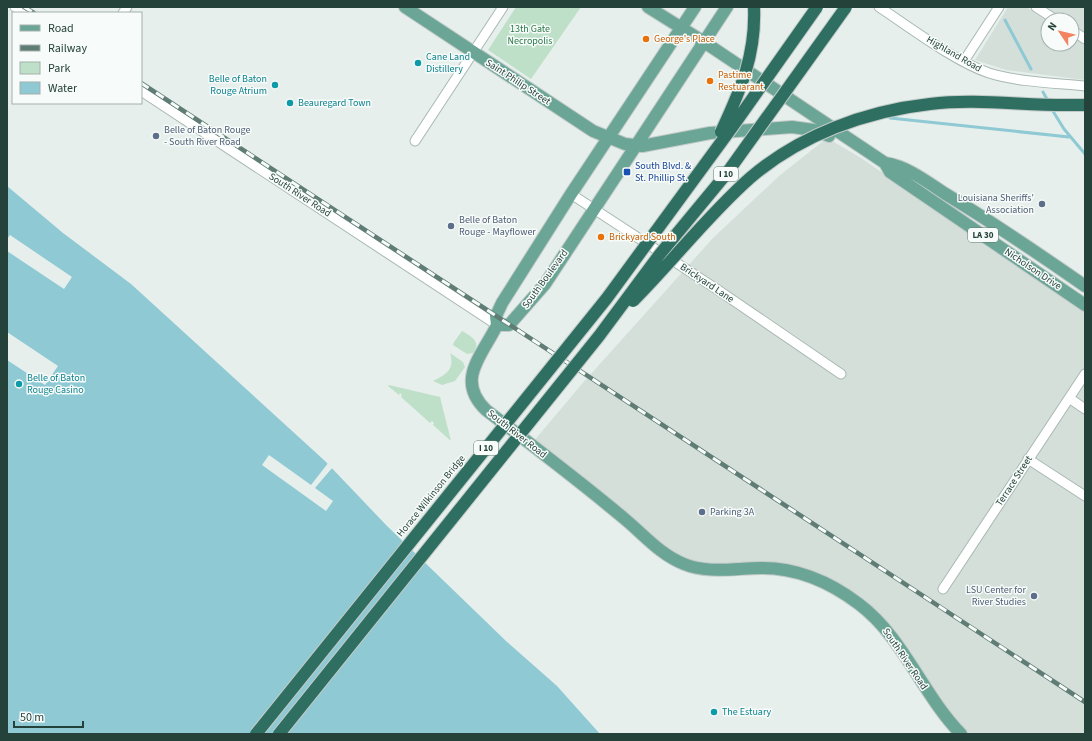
<svg xmlns="http://www.w3.org/2000/svg" width="1092" height="741" viewBox="0 0 1092 741" font-family="'Source Sans 3',sans-serif">
  <style>
    .built { fill: #d4dfda }
    .green { fill: #bfe0c8 }
    .water { fill: #8ec9d4 }
    .pier { fill: #e6efeb }
    .lines { fill: none; stroke-linecap: round; stroke-linejoin: round }
    .stream { stroke: #8ec9d4; stroke-width: 3 }
    .minor-casing { stroke: #a8b8b2; stroke-width: 11 }
    .major-casing { stroke: #c2cac8; stroke-width: 14 }
    .highway-casing { stroke: #c2cac8; stroke-width: 14 }
    .minor { stroke: #fff; stroke-width: 9 }
    .major { stroke: #6aa596; stroke-width: 12 }
    .highway { stroke: #2f6f62; stroke-width: 12 }
    .rail-casing { stroke: #5f7d75; stroke-width: 4.5 }
    .rail { stroke: #f7fbf9; stroke-width: 3; stroke-dasharray: 9; stroke-linecap: butt }
    .highway-bridge-casing { stroke: #c2cac8; stroke-width: 14; stroke-linecap: butt }
    .highway-bridge { stroke: #2f6f62; stroke-width: 12 }
    .food-dot { fill: #e8710a; stroke: #f7fbf9; stroke-width: 1.5 }
    .culture-dot { fill: #0f9aa8; stroke: #f7fbf9; stroke-width: 1.5 }
    .service-dot { fill: #5c6f8a; stroke: #f7fbf9; stroke-width: 1.5 }
    .transit-dot { fill: #1a4fb4; stroke: #f7fbf9; stroke-width: 1.5 }
    .labels { text-anchor: middle; dominant-baseline: central; stroke-width: 3; stroke-linejoin: round; paint-order: stroke }
    .shield { fill: #f7fbf9; stroke: #637a73; stroke-width: 1 }
    .shield-label { font-size: 9px; font-weight: bold; fill: #24423a }
    .park-label { font-size: 10px; fill: #2d7a4b; stroke: #f7fbf9 }
    .food-label { font-size: 10px; fill: #c56008; stroke: #f7fbf9; text-anchor: start }
    .street-label { font-size: 10px; fill: #24423a; stroke: #f7fbf9 }
    .culture-label { font-size: 10px; fill: #0d838f; stroke: #f7fbf9; text-anchor: start }
    .service-label { font-size: 10px; fill: #4e5e75; stroke: #f7fbf9; text-anchor: start }
    .transit-label { font-size: 10px; fill: #164399; stroke: #f7fbf9; text-anchor: start }
  </style>
  <rect width="100%" height="100%" fill="#e6efeb"/>
  <!-- built -->
  <path class="built" d="M1008,7h18l22,14v23h24v-7l13,8v35l-79,-10 -31,-10z
    M1045,7h40v26l-13,-9v-4h-7z
    M827,138l34,20 224,154v422h-118l-20,-20 -46,-70 -70,-62 -140,-21 -11,-4 -147,-115 48,-57 132,-147 66,-62z"/>
  <!-- green -->
  <path class="green" d="M516,7h65l-50,72 -43,-29z
    M462,331c11,6 19,11 11,22l-6,1 -14,-9 1,-3z
    M450,353l13,9 2,5 -10,14 -13,4 -9,-4c14,-7 22,-12 17,-28z
    M389,385l51,12 11,44 -18,-16 1,-2 -2,-2 -2,2 -29,-26 1,-2 -2,-2 -1,2 -11,-9z"/>
  <!-- water -->
  <path class="water" d="M7,186l56,47 68,51 194,177 62,65 119,115 51,45 43,48h-593z"/>
  <!-- pier -->
  <path class="pier" d="M10,235l62,42 -8,12 -57,-38v-12z
    M7,332l51,34 -13,19 -38,-25z
    M269,455l42,30 18,-23 4,5 -18,21 18,13 -7,10 -64,-46z"/>
  <g class="lines">
    <!-- stream -->
    <path class="stream" d="M1005,20l26,49
      M1043,92l5,9
      M1051,108l13,21 21,25
      M890,118l179,19"/>
    <defs>
      <path id="minor" d="M15,7l9,6
        M879,7c32,21 75,54 110,66 29,9 66,10 96,13
        M1036,7l20,13
        M123,13l4,-6
        M1072,30l13,9
        M964,61l35,-54
        M141,91l356,234
        M415,141l88,-134
        M571,194l147,96 123,84
        M1069,398l16,11
        M1028,459l57,37
        M943,589l142,-215"/>
      <path id="major" d="M405,7l188,124 32,13 17,2 68,-13 82,-6 22,3 15,6
        M648,7l56,35 181,121c21,3 41,18 59,30 48,29 95,61 141,93
        M885,163l5,9 195,133
        M497,325c-15,31 -42,55 -11,85 47,36 95,72 140,110 19,16 35,35 58,44 24,10 52,4 78,4 36,0 68,14 97,36 45,34 63,90 102,130
        M497,325h12l36,-41 182,-277
        M497,325l-1,-9 6,-13 69,-109 124,-187"/>
      <path id="highway" d="M1073,105h12"/>
    </defs>
    <!-- minor casing -->
    <use href="#minor" class="minor-casing"/>
    <!-- major casing -->
    <use href="#major" class="major-casing"/>
    <!-- highway casing -->
    <use href="#highway" class="highway-casing"/>
    <!-- minor -->
    <use href="#minor" class="minor"/>
    <!-- major -->
    <use href="#major" class="major"/>
    <!-- highway -->
    <use href="#highway" class="highway"/>
    <defs>
      <path id="rail" d="M24,7l10,6
        M141,83l944,619"/>
    </defs>
    <!-- rail casing -->
    <use href="#rail" class="rail-casing"/>
    <!-- rail -->
    <use href="#rail" class="rail"/>
    <defs>
      <path id="highway-bridge" d="M721,132c20,-43 35,-77 33,-125
        M633,301c40,-40 75,-86 117,-123 50,-43 116,-67 180,-74 47,-6 96,2 143,1
        M256,734l351,-436 126,-172 84,-119
        M279,734l320,-398 61,-82 67,-81 119,-166"/>
    </defs>
    <!-- highway-bridge casing -->
    <use href="#highway-bridge" class="highway-bridge-casing"/>
    <!-- highway-bridge -->
    <use href="#highway-bridge" class="highway-bridge"/>
  </g>
  <!-- markers -->
  <g class="food-dot">
    <circle cx="646" cy="39" r="4"/>
    <circle cx="710" cy="81" r="4"/>
    <circle cx="601" cy="237" r="4"/>
  </g>
  <g class="culture-dot">
    <circle cx="418" cy="63" r="4"/>
    <circle cx="275" cy="85" r="4"/>
    <circle cx="290" cy="103" r="4"/>
    <circle cx="19" cy="384" r="4"/>
    <circle cx="714" cy="712" r="4"/>
  </g>
  <g class="service-dot">
    <circle cx="156" cy="136" r="4"/>
    <circle cx="1042" cy="204" r="4"/>
    <circle cx="451" cy="226" r="4"/>
    <circle cx="702" cy="512" r="4"/>
    <circle cx="1034" cy="596" r="4"/>
  </g>
  <rect class="transit-dot" x="623" y="168" width="8" height="8" rx="2"/>
  <g class="labels">
    <!-- shield labels -->
    <g class="shield">
      <rect x="714" y="167" width="24" height="14" rx="3"/>
      <rect x="968" y="228" width="30" height="14" rx="3"/>
      <rect x="474" y="441" width="24" height="14" rx="3"/>
    </g>
    <g class="shield-label">
      <text x="726" y="174">I 10</text>
      <text x="983" y="235">LA 30</text>
      <text x="486" y="448">I 10</text>
    </g>
    <!-- park labels -->
    <g class="park-label">
      <text x="530" y="29">13th Gate<tspan x="530" dy="12">Necropolis</tspan></text>
    </g>
    <!-- food labels -->
    <g class="food-label">
      <text x="654" y="39">George's Place</text>
      <text x="718" y="75">Pastime<tspan x="718" dy="12">Restuarant</tspan></text>
      <text x="609" y="237">Brickyard South</text>
    </g>
    <!-- street labels -->
    <g class="street-label">
      <text transform="translate(954 54) rotate(30)">Highland Road</text>
      <text transform="translate(518 82) rotate(33)">Saint Philip Street</text>
      <text transform="translate(300 195) rotate(33)">South River Road</text>
      <text transform="translate(1033 269) rotate(34)">Nicholson Drive</text>
      <text transform="translate(545 279) rotate(-54)">South Boulevard</text>
      <text transform="translate(707 283) rotate(34)">Brickyard Lane</text>
      <text transform="translate(517 434) rotate(38)">South River Road</text>
      <text transform="translate(1014 481) rotate(-57)">Terrace Street</text>
      <text transform="translate(431 496) rotate(-51)">Horace Wilkinson Bridge</text>
      <text transform="translate(905 659) rotate(56)">South River Road</text>
    </g>
    <!-- culture labels -->
    <g class="culture-label">
      <text x="426" y="57">Cane Land<tspan x="426" dy="12">Distillery</tspan></text>
      <text x="267" y="79" text-anchor="end">Belle of Baton<tspan x="267" dy="12">Rouge Atrium</tspan></text>
      <text x="298" y="103">Beauregard Town</text>
      <text x="27" y="378">Belle of Baton<tspan x="27" dy="12">Rouge Casino</tspan></text>
      <text x="722" y="712">The Estuary</text>
    </g>
    <!-- service labels -->
    <g class="service-label">
      <text x="164" y="130">Belle of Baton Rouge<tspan x="164" dy="12">- South River Road</tspan></text>
      <text x="1034" y="198" text-anchor="end">Louisiana Sheriffs'<tspan x="1034" dy="12">Association</tspan></text>
      <text x="459" y="220">Belle of Baton<tspan x="459" dy="12">Rouge - Mayflower</tspan></text>
      <text x="710" y="512">Parking 3A</text>
      <text x="1026" y="590" text-anchor="end">LSU Center for<tspan x="1026" dy="12">River Studies</tspan></text>
    </g>
    <!-- transit labels -->
    <g class="transit-label">
      <text x="635" y="166">South Blvd. &amp;<tspan x="635" dy="12">St. Phillip St.</tspan></text>
    </g>
  </g>
  <!-- border -->
  <rect width="1092" height="741" fill="none" stroke="#24423a" stroke-width="16"/>
  <!-- legend -->
  <rect x="12" y="12" width="130" height="92" fill="#f7fbf9" stroke="#a3b1ad"/>
  <rect x="20" y="25" width="20" height="6" fill="#6aa596" stroke="#a3b1ad"/>
  <text x="48" y="32" font-size="12" fill="#24423a">Road</text>
  <rect x="20" y="45" width="20" height="6" fill="#5f7d75" stroke="#a3b1ad"/>
  <text x="48" y="52" font-size="12" fill="#24423a">Railway</text>
  <rect x="20" y="62" width="20" height="12" fill="#bfe0c8" stroke="#a3b1ad"/>
  <text x="48" y="72" font-size="12" fill="#24423a">Park</text>
  <rect x="20" y="82" width="20" height="12" fill="#8ec9d4" stroke="#a3b1ad"/>
  <text x="48" y="92" font-size="12" fill="#24423a">Water</text>
  <!-- north arrow -->
  <g transform="translate(1060 32) rotate(305)"><circle r="19" fill="#f7fbf9" stroke="#a3b1ad"/>
  <path d="M0-3L7 15L0 10L-7 15Z" fill="#f4845f"/>
  <text y="-6" font-size="11" font-weight="bold" text-anchor="middle" fill="#24423a">N</text>
  </g>
  <!-- scale -->
  <path d="M14 721v6h69v-6" fill="none" stroke="#24423a" stroke-width="2"/>
  <text x="20" y="721" font-size="12" fill="#24423a" stroke="#f7fbf9" stroke-width="3" paint-order="stroke">50 m</text>
</svg>
